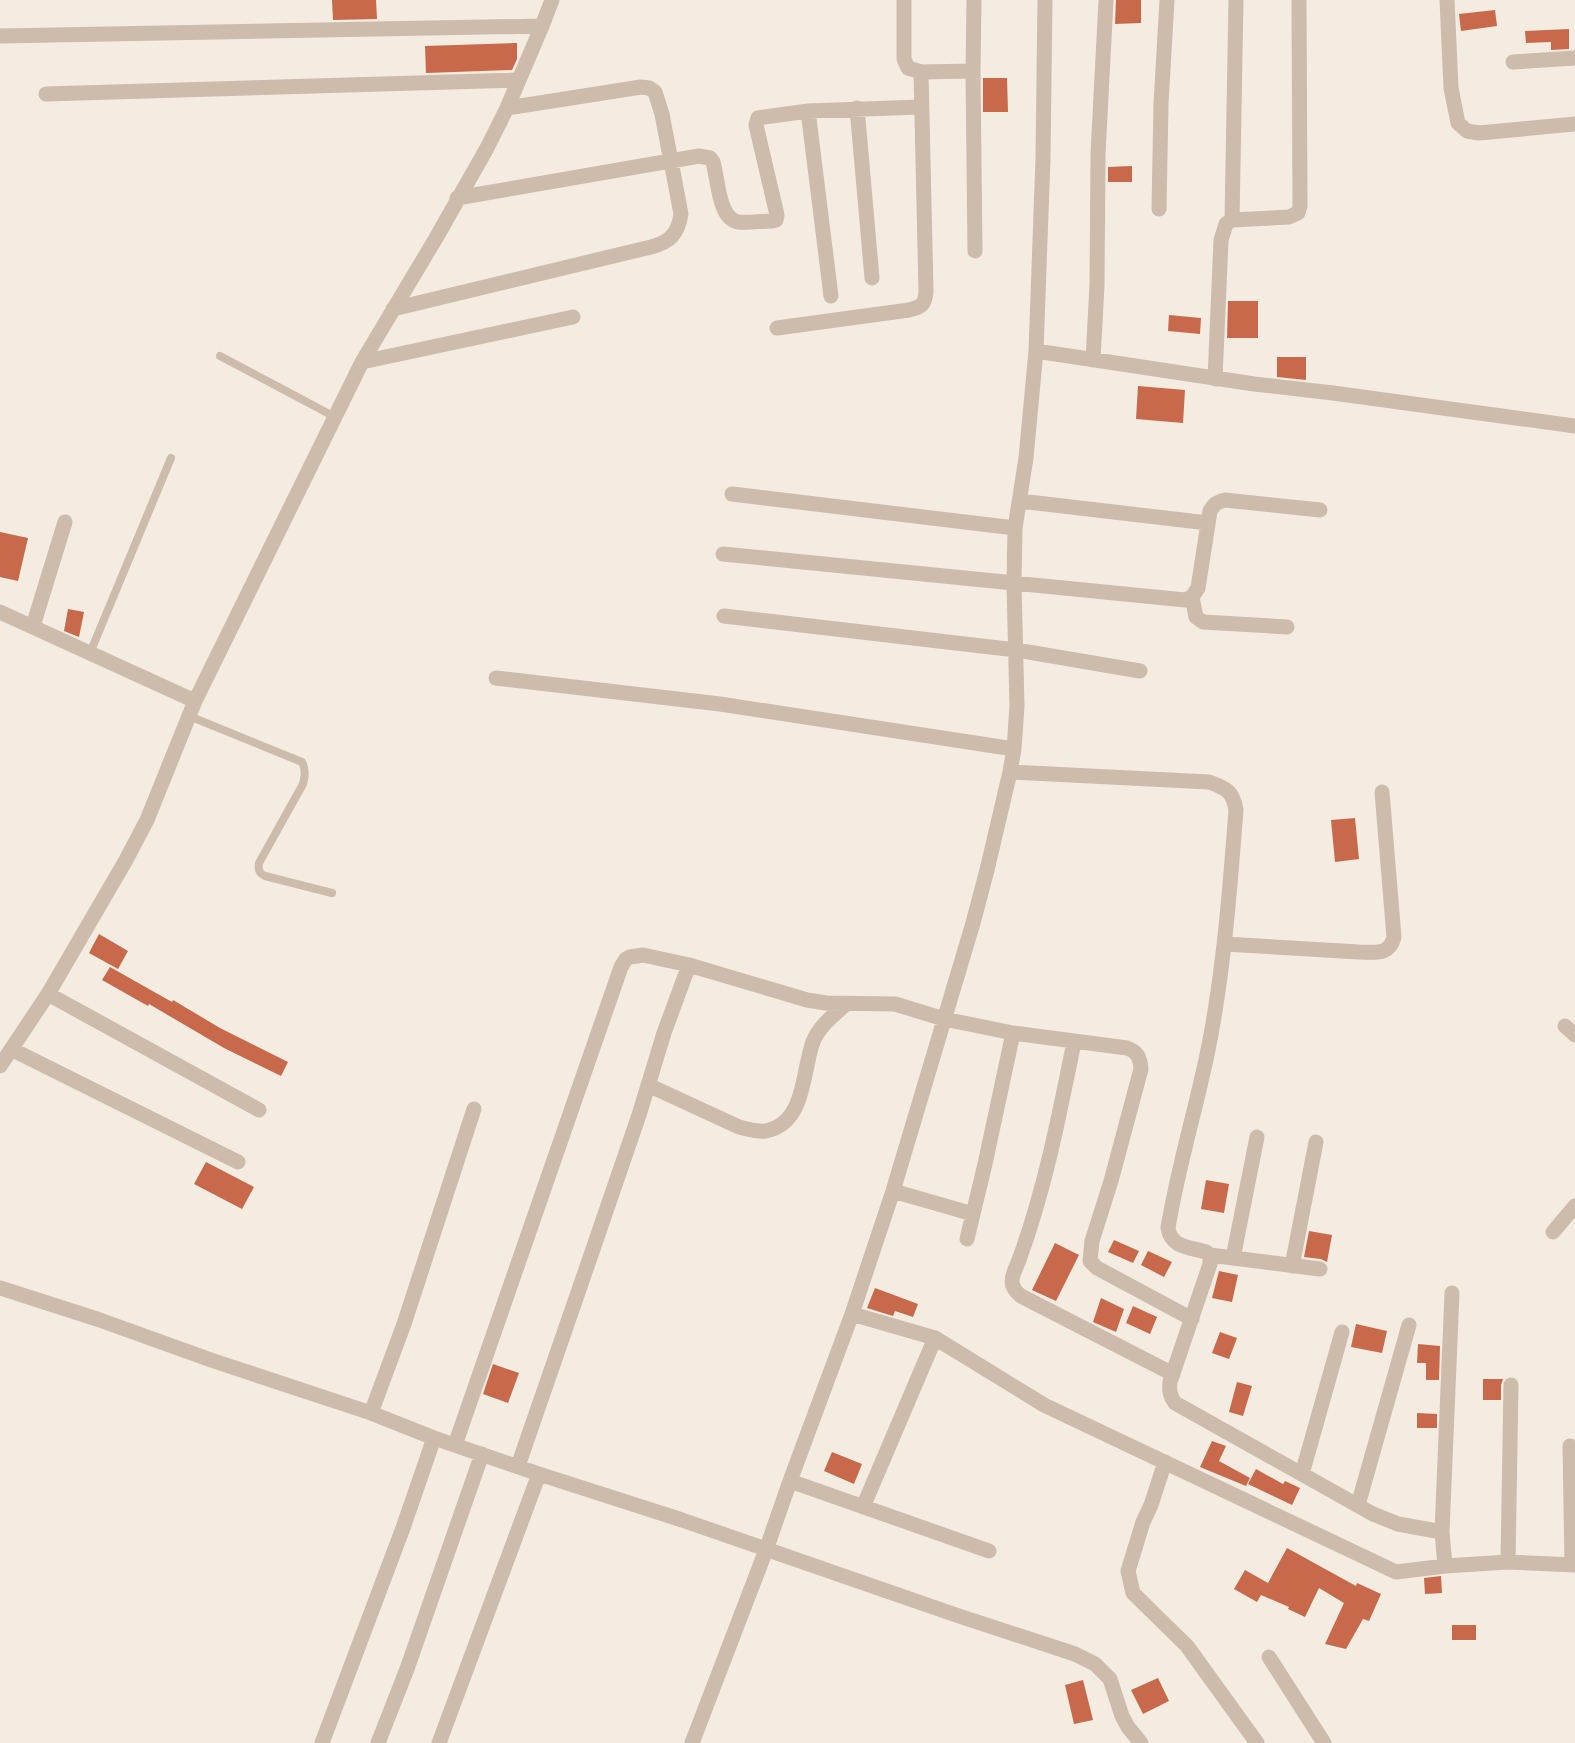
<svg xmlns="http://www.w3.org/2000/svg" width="1575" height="1743" viewBox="0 0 1575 1743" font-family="'Work Sans',sans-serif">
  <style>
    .building { fill: #c8694b }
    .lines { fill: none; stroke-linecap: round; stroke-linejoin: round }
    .service { stroke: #cdbbac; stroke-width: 8 }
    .minor { stroke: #cdbbac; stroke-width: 15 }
  </style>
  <rect width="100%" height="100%" fill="#f4ebe1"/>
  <!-- building -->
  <path class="building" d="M332,0h44l1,19 -44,1z
    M1116,0h25v23l-26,1z
    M1495,10l2,16 -36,5 -2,-17z
    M1569,29v20l-18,1v-8l-25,1 -1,-12z
    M517,43v16l-5,11 -86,3 -1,-27z
    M983,78h24l1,34h-25z
    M1132,166v16h-24v-15z
    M1228,301h30v37h-31z
    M1169,315l32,3 -1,16 -32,-3z
    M1277,357h29v23l-29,-3z
    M1138,386l47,4 -2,33 -47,-4z
    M0,532l28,6 -10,43 -18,-4z
    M68,609l16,3 -5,25 -15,-6z
    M1355,818l4,41 -24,3 -4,-42z
    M99,934l29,17 -10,18 -29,-16z
    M110,967l62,35 1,-2 47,28 68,34 -7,14 -57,-28 -75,-44 -1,2 -46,-26z
    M206,1162l48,25 -12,22 -48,-25z
    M1206,1180l23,4 -5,29 -23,-4z
    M1309,1231l23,4 -5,27 -6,-3 -17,-2z
    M1114,1240l25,11 -6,12 -25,-11z
    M1055,1243l24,12 -23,46 -24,-11z
    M1148,1251l24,11 -8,15 -23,-12z
    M1219,1271l19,4 -6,27 -20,-4z
    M875,1288l43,16 -5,13 -18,-6 -2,5 -26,-8z
    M1101,1298l23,11 -8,23 -23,-10z
    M1133,1306l24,11 -7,17 -24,-11z
    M1356,1324l31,7 -5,22 -31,-6z
    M1220,1332l17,6 -8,21 -17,-6z
    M1418,1344l22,2 -1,34h-13v-17h-9z
    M493,1364l26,9 -11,30 -25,-9z
    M1483,1379h20l-2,6v15h-18z
    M1237,1382l15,4 -9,30 -14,-4z
    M1417,1413l20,1v14h-20z
    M1212,1441l14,5 -7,15 31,17 -4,8 -46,-19z
    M832,1452l30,12 -8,20 -30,-13z
    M1256,1469l27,15 2,-3 15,7 -8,17 -44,-21z
    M1287,1548l69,38 1,-3 24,11 -12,27 -6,-2 -17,30 -21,-5 19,-41 -25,-15 -14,29 -17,-8 1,-2 -28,-12 -4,7 -23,-13 11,-19 23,13z
    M1441,1576l1,17 -17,1 -1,-16z
    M1452,1625h24v15h-24z
    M1158,1678l11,23 -26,13 -12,-24z
    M1083,1680l10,40 -19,4 -9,-39z"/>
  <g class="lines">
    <!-- service -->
    <path class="service" d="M220,356l115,61
      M90,653l81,-195
      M189,716l113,46c4,8 3,14 1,22l-44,79c-1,7 0,10 6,13l67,17"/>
    <!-- minor -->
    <path class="minor" d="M904,0v59l4,9 13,4 52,-1
      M974,0l-1,71 2,180
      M1447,0l4,88 7,35 9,8 12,2 96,-9
      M0,36l542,-10
      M1513,62l62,-4
      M46,94l473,-14
      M857,108l15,170
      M808,111l23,185
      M457,198l242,-42 11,2 3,4c5,16 5,56 25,60 11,1 23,-1 34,-1l4,-1 1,-5 -21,-90 2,-7 50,-7 113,-4
      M1159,209l2,-105 6,-104
      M1232,220l4,-220
      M393,309l258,-62c19,-5 27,-13 30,-33l-19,-100 -7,-22 -6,-4 -8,-1 -134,21
      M777,328l132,-18c12,-3 16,-5 17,-18l-5,-220
      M1036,351l218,33 79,9 242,33
      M1093,360l4,-75 1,-131 8,-154
      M362,362l211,-45
      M1215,379l6,-139 5,-16 6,-4 57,-3 9,-4 2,-7 -1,-206
      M732,494l283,34
      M1020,501l188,22
      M723,554l462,46 7,-3 6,-9 12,-77c4,-7 7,-9 15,-11l95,10
      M1192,597l4,20 7,5 84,5
      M0,612l195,89
      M724,616l292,34 124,21
      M33,626l32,-104
      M496,678l224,26 294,45
      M1010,772l199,10c17,6 24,9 27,28 -6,78 -12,158 -27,235 -12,61 -31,121 -41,183 3,20 22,19 38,24l4,3v9l-40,118c-1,9 0,14 5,21l198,111 25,10 44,8 3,34 63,-4 67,3
      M1224,944l135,8c17,0 30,4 35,-15l-12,-145
      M48,994l211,116
      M1565,1026l10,9
      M1074,1042c-15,74 -29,147 -55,218 -6,15 -13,24 2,36l152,78
      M11,1049l227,113
      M0,1066l48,-72 78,-134 21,-40 48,-119 167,-339 74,-124 51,-90 20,-40 35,-82 10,-26
      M648,1085l91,42c8,2 18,5 27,4 40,-8 36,-60 47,-89 6,-16 21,-27 33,-38
      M893,1191l80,23
      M1553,1232l22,-26
      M967,1239l18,-75 28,-131
      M1210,1255l110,14
      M1233,1258l24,-121
      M1292,1266l24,-124
      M0,1288l97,31 114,41 160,53 63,25 105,36 143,46 274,95 119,39 20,10 15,15 12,37 6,11 13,16
      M852,1314l83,24 109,67 352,167 49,-6
      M371,1413l33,-89 70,-215
      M455,1445l166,-478 5,-8 4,-2 13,-2 46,10 118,35 19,3 69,1 49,15 69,14 114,15c11,4 13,10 14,21l-30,112 -19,60 -2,20 7,7 95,51
      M1570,1446l2,119
      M1165,1462l-14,43 -8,17 -15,49 5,22 54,53 70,97
      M518,1466l74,-214 47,-137 25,-82 25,-68
      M1302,1474l40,-142
      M790,1481l199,70
      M1358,1505l51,-180
      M863,1507l72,-169
      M1442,1532l10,-239
      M1508,1562l3,-177
      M1269,1657l55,86
      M322,1743l81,-215 31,-90
      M378,1743l29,-74 75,-215
      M439,1743l100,-269
      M692,1743l74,-193 24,-69 62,-167 41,-123 80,-268 14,-53 23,-98 4,-23 3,-43 -3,-122 1,-56 11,-70 10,-107 7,-193 2,-158"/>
  </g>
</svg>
